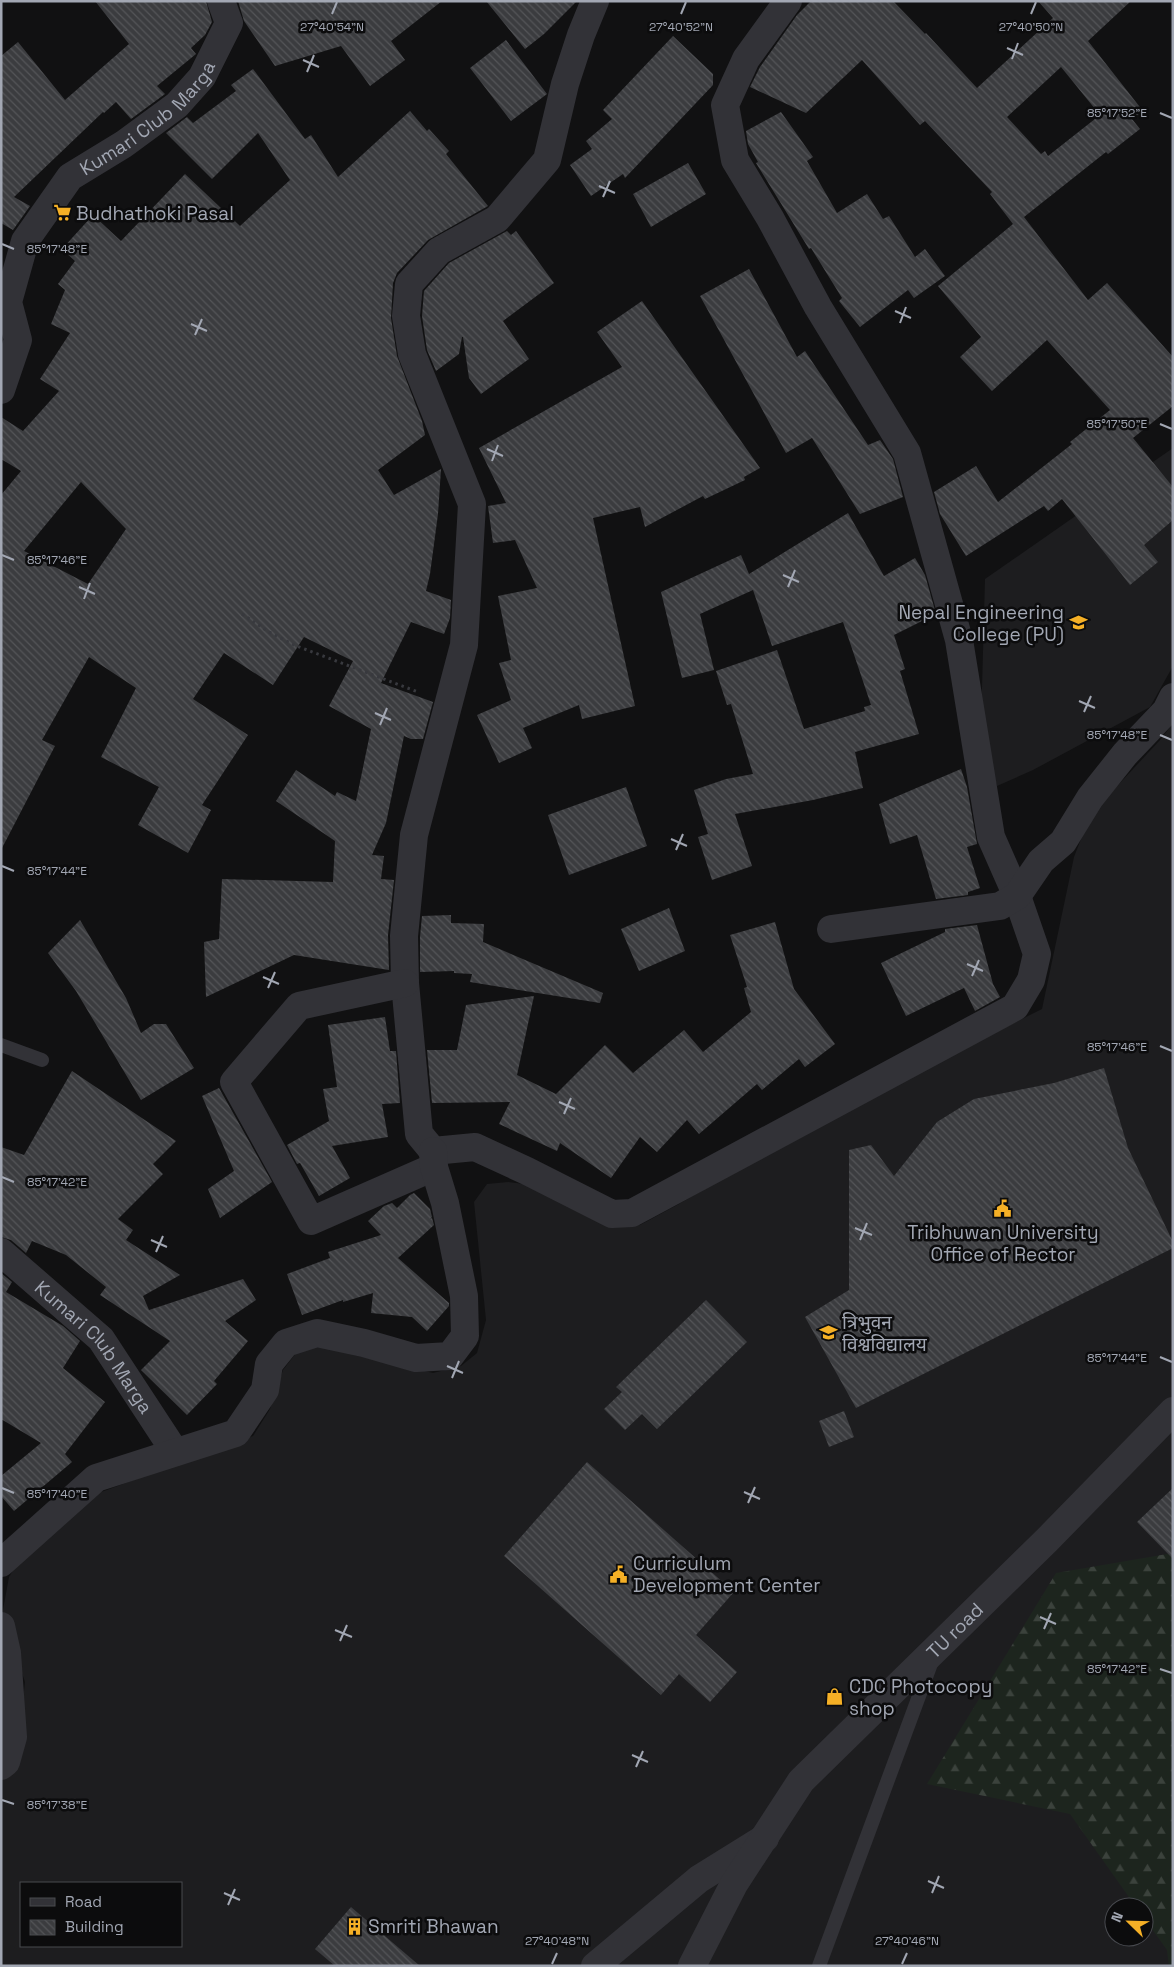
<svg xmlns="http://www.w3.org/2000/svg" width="1174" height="1967" viewBox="0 0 1174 1967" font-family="'Space Grotesk','Noto Sans Devanagari',sans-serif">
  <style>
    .built { fill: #1d1d1f; fill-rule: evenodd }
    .forest { fill: url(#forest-firs) }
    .building { fill: url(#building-back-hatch); fill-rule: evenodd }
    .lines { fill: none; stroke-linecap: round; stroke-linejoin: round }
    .path { stroke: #38393e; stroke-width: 3; stroke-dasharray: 2.5 4; stroke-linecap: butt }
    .service { stroke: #323237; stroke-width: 14 }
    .minor { stroke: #323237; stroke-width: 28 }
    .tertiary { stroke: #323237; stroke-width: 28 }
    .ticks { fill: none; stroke: #a2a7b3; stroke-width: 2 }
    .labels { text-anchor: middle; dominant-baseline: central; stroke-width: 5; stroke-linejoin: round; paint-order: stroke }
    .street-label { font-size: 19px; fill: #a2a7b3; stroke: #0c0c0d }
    .poi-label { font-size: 19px; fill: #a2a7b3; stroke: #0c0c0d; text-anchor: start }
    .ticks-label { font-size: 12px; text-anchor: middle; fill: #a2a7b3; stroke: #0c0c0d; stroke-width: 5; stroke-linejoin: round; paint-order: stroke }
  </style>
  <defs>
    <pattern id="forest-firs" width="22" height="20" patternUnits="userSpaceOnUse" patternTransform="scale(1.25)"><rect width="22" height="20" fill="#1d251e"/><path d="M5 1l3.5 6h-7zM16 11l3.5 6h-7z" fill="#3b423c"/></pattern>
    <pattern id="building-back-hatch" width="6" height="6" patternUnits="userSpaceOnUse" patternTransform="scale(1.25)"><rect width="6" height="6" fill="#3b3c3f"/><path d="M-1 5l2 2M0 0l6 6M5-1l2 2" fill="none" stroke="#545558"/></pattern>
  </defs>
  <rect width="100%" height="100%" fill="#111112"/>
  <!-- built -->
  <path class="built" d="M1173,448v218l-23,41 -117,63 -36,16 -16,-62 4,-145z
    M1173,723v1243h-1172v-198l19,-40 5,-46 -23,-67 7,-38 23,-37 34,-35 187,-69 17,-27 13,-39 13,-17 17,-8 30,5 90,23 28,-7 16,-13 9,-33 -12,-118 13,-18 21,-2 24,3 89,42 19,-2 37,-20 184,-106 181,-90 32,-152 12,-31 20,-28 55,-59zM21,1883h160v63h-160zM1114,1907h30v30h-30z"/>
  <!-- forest -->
  <path class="forest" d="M1173,1553v413h-4l-2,-16 -23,-32v-11h-8l-66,-93 -143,-30 129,-211z"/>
  <!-- building -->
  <path class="building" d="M95,1h111l6,21 -7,13 -14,13 5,6 -39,32 8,8 -34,25 -15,-17 -12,11 -1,-1 -89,85 16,9 -17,24 -12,-7v-167l17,-14 47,58 64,-56z
    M238,1h204l-51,40 14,19 -35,26 -29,-40 -66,20 -31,-45z
    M486,1h91l-33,33 -19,15z
    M811,1h82l32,33 1,-1 51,55 76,-70 -15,-17h93l-43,40 55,70 -11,8 8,10 -32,25 -2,-2 -82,65 64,83 19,-17 66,74v49l-40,32 40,49v33l-29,25 14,17 -28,23 -68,-86 -14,12 -4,-5 -78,50 -26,-42 -6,-22 42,-26 22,36 74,-58 -2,-2 40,-32 -63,-70 -55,51 -32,-34 21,-20 -43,-51 75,-62 -23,-30 2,-2 -67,-71 -5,4 -58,-65 -56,53 -56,-26 10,-20 37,-52zM1061,67l39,48 -52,41 -3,-5 -4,3 -34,-37z
    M673,36l40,38v11l-88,93 -2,-4 -32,22 -21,-31 22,-16 -6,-8 26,-22 -9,-9z
    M506,40l41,54 -36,27 -41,-53z
    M253,69l52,70 6,-4 27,42 72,-66 17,20 2,-2 20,22 -3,3 42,52 -60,34 -31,33 -4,10 -2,35 6,38 25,65 3,14 -47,35 16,25 47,-26 -3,45 -8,60 -4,17 25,9 -1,18 -6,16 -33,-12 -30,61 52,19 -10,37h-12l-7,-3 -18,87 -14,32 12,1 -3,23 13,1 -6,55 1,35 -95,-15 -88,42 -2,-55 15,-3 3,-60 111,3 2,-41 -59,-40 20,-31 39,26 2,-4 19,9 15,-72 -42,-23 24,-45 -49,-24 -31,48 -49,-32 -31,46 55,36 -46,70 9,5 -23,43 -50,-28 21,-38 -58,-30 35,-69 -47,-31 -47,83 13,6 -54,104v-355l20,-24 -20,-12v-42l22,14 36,-40 -19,-12 30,-46 -19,-9 14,-34 -7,-6 17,-23 -13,-12 31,-34 28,26 64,-67 55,52 50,-46 -32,-47 -46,46 -46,-46 21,-16 6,6 43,-32 -5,-6zM81,482l45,47 -38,55 -64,-33z
    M781,112l32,45 -6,4 30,52 30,-19 16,25 6,-3 26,41 10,-8 20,27 -31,22 -6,-8 -48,37 -21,-26 3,-3 -31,-50 -2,1 -53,-86 2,-1 -10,-18 -2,-13z
    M688,163l18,31 -55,33 -18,-33z
    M507,231l4,4 5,-4 38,52 -51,38 26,38 -48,35 -12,-16 -6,-41h-1l-3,17 -23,17 -9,-21 -5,-34 2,-25 25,-28z
    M749,269l48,88 8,-6 63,94 12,-5 13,19 10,38 -43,17 -48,-76 -26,15 -86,-157z
    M642,301l118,167 -16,9 1,3 -40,19 -2,-3 -58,31 -5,-20 -47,11 42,188 -53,13 -3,-14 -56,23 9,20 -33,15 -22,-48 34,-15 -12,-37 12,-3 -13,-64 39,-8 -22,-48 -22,3 -5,-37 18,-3 -27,-55 143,-81 -25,-35z
    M848,513l36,63 31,-18 10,17 11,39 -42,21 11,34 -5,2 19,63 -64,18 8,36 -50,12 -78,14 17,52 -40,14 -14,-43 10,-3 -14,-44 32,-11 27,-5 -22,-70 -4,1 -11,-34 61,-21 27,79 61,-18 -1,-4 7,-2 -28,-83 -71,24 -19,-56 -53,24 14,56 -32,8 -21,-86 80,-37 8,19z
    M961,769l6,18 10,57 -10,3 13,41 -12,4v3l-32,4 -19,-64 -27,9 -11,-40z
    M626,787l21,59 -78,29 -21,-60z
    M669,908l16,43 -46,20 -18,-42z
    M451,915v8l33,1 -1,18 120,51 -3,10 -130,-21 2,-8 -18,-1v-2l-34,1v-35l2,-21z
    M80,920l46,78 15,35 13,-9h12l28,44 -53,32 -65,-109 -28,-38z
    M775,922l19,67 41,55 -30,23 -6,-8 -37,31 -5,-6 -58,50 -12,-14 -30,32 -17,-15 -29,41 -51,-35 -3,8 -58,-27 11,-22 -78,1 -5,-53h30l9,-45 68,-9 -17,79 39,19 49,-49 28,28 51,-43 19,22 48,-40 -7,-24 3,-1 -17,-52z
    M977,925l16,59 7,13 -25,14 -11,-23 -58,28 -25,-53 64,-31v-3z
    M385,1017l5,34h6l4,52 -18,1 6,33 -56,9 18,32 -31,18 -19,-33 -3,1 -10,-19 42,-24 -6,-32 14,-2 -9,-62z
    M1104,1068l24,80 45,94v6l-317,160 -51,-91 44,-27v-140l22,-5 23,31 43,-54 37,-23 80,-16z
    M72,1071l104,70 -23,23 10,10 -45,45 15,11 -7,10 54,35 -37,21 6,14 94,-31 13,21 -31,21 23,20 -34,40 3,3 -30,31 -46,-45 29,-29 -70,-46 6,-8 -40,-32 -34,-14 -6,12 -15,-13 -10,-3v-90l23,8z
    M219,1088l53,94 -52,36 -12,-29 26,-18 -32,-75z
    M414,1193l16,16 2,8 -2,2 2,-1 2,7 -36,33 51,45v3l-22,25 -15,-14 -41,-4 2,-20 -30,9v-2l-41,15 -15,-41 43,-16 -2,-6 53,-17 -13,-14 16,-15 8,-3 5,5 13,-13z
    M1,1273l11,9 -6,10 57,34 17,15 -17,27 42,34 -40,52 7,8 -58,49 -13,-15v-20l40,-33 -40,-24z
    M706,1300l41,42 -90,87 -15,-15 -17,16 -21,-21 18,-17 -6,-5z
    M844,1411l10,26 -25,10 -10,-26z
    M587,1462l147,130 -38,43 41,37 -27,30 -31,-28 -18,21 -157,-139z
    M1173,1488v71l-36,-37z
    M351,1907l69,59h-85l-20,-17z"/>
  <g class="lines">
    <!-- path -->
    <path class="path" d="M242,614l27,18 25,13 124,47"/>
    <!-- service -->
    <path class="service" d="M1,1045l41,15
      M819,1966l113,-305"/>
    <!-- minor -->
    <g class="minor">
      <path d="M595,1l-14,34 -16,49 -18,76 -50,59 -58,32 -30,33 -3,32 6,38 60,150 -8,141 -50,190 -10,101 1,47 14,151 14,17 42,-4 52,24 85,43 20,-1 383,-206 16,-27 6,-26 -20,-58 -26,-59 -32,-197 -52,-187 -89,-146 -48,-89 -35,-58 -10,-55 21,-46 42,-58"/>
      <path id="s1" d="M1,390l17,-50 -10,-38 17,-61 45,-64 54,-33 53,-39 25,-28 27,-54 -8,-22"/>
      <path d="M831,929l169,-23 17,-10 24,-35 22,-19 27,-44 35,-44 41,-43 7,-14"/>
      <path d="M405,983l-106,23 -65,76 77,139 123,-54"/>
      <path id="s2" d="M1,1252l100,87 74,113"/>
      <path d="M1,1563l95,-85 140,-45 29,-43 4,-26 17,-21 31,-10 47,10 52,15 34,-2 15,-20 -1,-40 -19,-93 -11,-36 -1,-16"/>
      <path d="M1,1626l6,27 6,84 -7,25 -5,4"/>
      <path d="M595,1966l104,-87 66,-41"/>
    </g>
    <!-- tertiary -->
    <path class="tertiary" id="s3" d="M692,1966l42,-82 67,-103 246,-241 126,-129"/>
  </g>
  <!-- ticks -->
  <path class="ticks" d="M332,14l5,-12M681,14l5,-12M1031,14l5,-12M1007,48l16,7M1012,59l6,-16M303,60l16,7M307,72l7,-17M1160,113l12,5M599,186l16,7M603,197l7,-16M2,244l12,5M895,311l16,7M900,323l6,-16M191,324l16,7M195,335l7,-16M1160,424l12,5M487,449l16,7M492,461l6,-16M2,555l12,5M783,575l16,7M79,587l16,7M788,587l7,-17M84,599l6,-16M1079,701l16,7M1084,712l7,-16M375,713l16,7M380,725l7,-17M1160,735l12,5M671,839l16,7M676,850l7,-16M2,866l12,5M967,964l16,7M972,976l7,-16M263,977l16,7M268,988l7,-16M1160,1046l12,5M559,1102l16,7M564,1114l7,-16M2,1177l12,5M855,1228l17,7M151,1240l16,7M860,1240l7,-17M156,1252l7,-16M1160,1357l12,5M447,1366l16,7M452,1378l7,-17M2,1488l12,5M744,1492l16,7M748,1503l7,-16M1040,1617l16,7M1044,1629l7,-16M335,1630l17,7M340,1641l7,-16M1160,1669l12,4M632,1755l16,7M636,1767l7,-16M2,1800l12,4M928,1881l16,7M224,1893l16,7M932,1893l7,-17M228,1905l7,-16M552,1964l5,-11M902,1964l5,-11"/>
  <!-- icons -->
  <defs>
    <symbol id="supermarket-bare" viewBox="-9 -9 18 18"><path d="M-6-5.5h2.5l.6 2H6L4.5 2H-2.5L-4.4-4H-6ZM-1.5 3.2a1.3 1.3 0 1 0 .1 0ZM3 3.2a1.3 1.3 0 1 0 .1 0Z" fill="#f5b026" stroke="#0c0c0d" stroke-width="2.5" paint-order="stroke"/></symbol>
    <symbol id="university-bare" viewBox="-9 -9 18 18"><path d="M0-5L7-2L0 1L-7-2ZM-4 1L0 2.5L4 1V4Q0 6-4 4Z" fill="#f5b026" stroke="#0c0c0d" stroke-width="2.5" paint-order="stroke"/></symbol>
    <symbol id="civic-bare" viewBox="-9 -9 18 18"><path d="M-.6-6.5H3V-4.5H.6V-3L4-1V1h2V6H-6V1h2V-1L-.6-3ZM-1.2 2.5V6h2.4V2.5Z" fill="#f5b026" stroke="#0c0c0d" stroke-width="2.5" paint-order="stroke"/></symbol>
    <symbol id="shop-bare" viewBox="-9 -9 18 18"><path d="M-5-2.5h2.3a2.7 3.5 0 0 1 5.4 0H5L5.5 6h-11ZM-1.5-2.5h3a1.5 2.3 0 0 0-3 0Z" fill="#f5b026" stroke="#0c0c0d" stroke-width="2.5" paint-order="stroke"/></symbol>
    <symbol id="building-bare" viewBox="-9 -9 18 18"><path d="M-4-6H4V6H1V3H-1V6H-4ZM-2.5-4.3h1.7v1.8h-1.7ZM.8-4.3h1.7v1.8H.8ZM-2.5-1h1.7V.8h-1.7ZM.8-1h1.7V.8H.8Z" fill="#f5b026" stroke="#0c0c0d" stroke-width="2.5" paint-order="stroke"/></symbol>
  </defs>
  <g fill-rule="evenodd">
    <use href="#supermarket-bare" x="50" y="200" width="25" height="25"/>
    <use href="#university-bare" x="1066" y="610" width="25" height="25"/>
    <use href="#civic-bare" x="990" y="1196" width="25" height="25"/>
    <use href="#university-bare" x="816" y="1320" width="25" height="25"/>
    <use href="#civic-bare" x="606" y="1562" width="25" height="25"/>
    <use href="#shop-bare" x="822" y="1684" width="25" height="25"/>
    <use href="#building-bare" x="342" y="1914" width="25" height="25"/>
  </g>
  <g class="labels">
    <!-- street labels -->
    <g class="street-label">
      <text stroke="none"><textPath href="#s1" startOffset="332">Kumari Club Marga</textPath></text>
      <text stroke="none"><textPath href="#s2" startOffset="134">Kumari Club Marga</textPath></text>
      <text stroke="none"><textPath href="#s3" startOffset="430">TU road</textPath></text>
    </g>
    <!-- poi labels -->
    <g class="poi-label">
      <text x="76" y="213">Budhathoki Pasal</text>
      <text x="1064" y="612" text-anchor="end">Nepal Engineering<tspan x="1064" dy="22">College (PU)</tspan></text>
      <text x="1003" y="1232" text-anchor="middle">Tribhuwan University<tspan x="1003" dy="22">Office of Rector</tspan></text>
      <text x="842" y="1322">त्रिभुवन<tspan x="842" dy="22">विश्वविद्यालय</tspan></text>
      <text x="633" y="1563">Curriculum<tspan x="633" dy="22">Development Center</tspan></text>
      <text x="849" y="1686">CDC Photocopy<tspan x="849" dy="22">shop</tspan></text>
      <text x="368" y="1926">Smriti Bhawan</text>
    </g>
  </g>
  <g class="ticks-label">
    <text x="681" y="31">27°40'52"N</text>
    <text x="332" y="31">27°40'54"N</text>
    <text x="1031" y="31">27°40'50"N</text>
    <text x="1117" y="117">85°17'52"E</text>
    <text x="57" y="253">85°17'48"E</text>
    <text x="1117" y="428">85°17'50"E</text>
    <text x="57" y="564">85°17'46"E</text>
    <text x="1117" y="739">85°17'48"E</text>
    <text x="57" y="875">85°17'44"E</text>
    <text x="1117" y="1051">85°17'46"E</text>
    <text x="57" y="1186">85°17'42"E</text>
    <text x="1117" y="1362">85°17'44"E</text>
    <text x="57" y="1498">85°17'40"E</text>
    <text x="1117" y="1673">85°17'42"E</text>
    <text x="57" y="1809">85°17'38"E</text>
    <text x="557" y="1945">27°40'48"N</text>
    <text x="907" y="1945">27°40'46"N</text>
  </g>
  <!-- border -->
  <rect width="1174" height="1967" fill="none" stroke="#a2a7b3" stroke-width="5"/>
  <!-- legend -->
  <rect x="20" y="1882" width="162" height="65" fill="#0c0c0d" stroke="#484a4f"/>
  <rect x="30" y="1898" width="25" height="8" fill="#323237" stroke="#484a4f"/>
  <text x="65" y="1907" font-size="15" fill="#a2a7b3">Road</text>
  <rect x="30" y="1920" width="25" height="15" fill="url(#building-back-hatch)" stroke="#484a4f"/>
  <text x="65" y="1932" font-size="15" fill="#a2a7b3">Building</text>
  <!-- north arrow -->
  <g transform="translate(1129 1922) rotate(293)"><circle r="24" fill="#0c0c0d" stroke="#484a4f"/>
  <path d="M0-4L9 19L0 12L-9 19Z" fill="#f5b026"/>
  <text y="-8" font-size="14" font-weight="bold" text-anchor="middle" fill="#a2a7b3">N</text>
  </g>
</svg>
